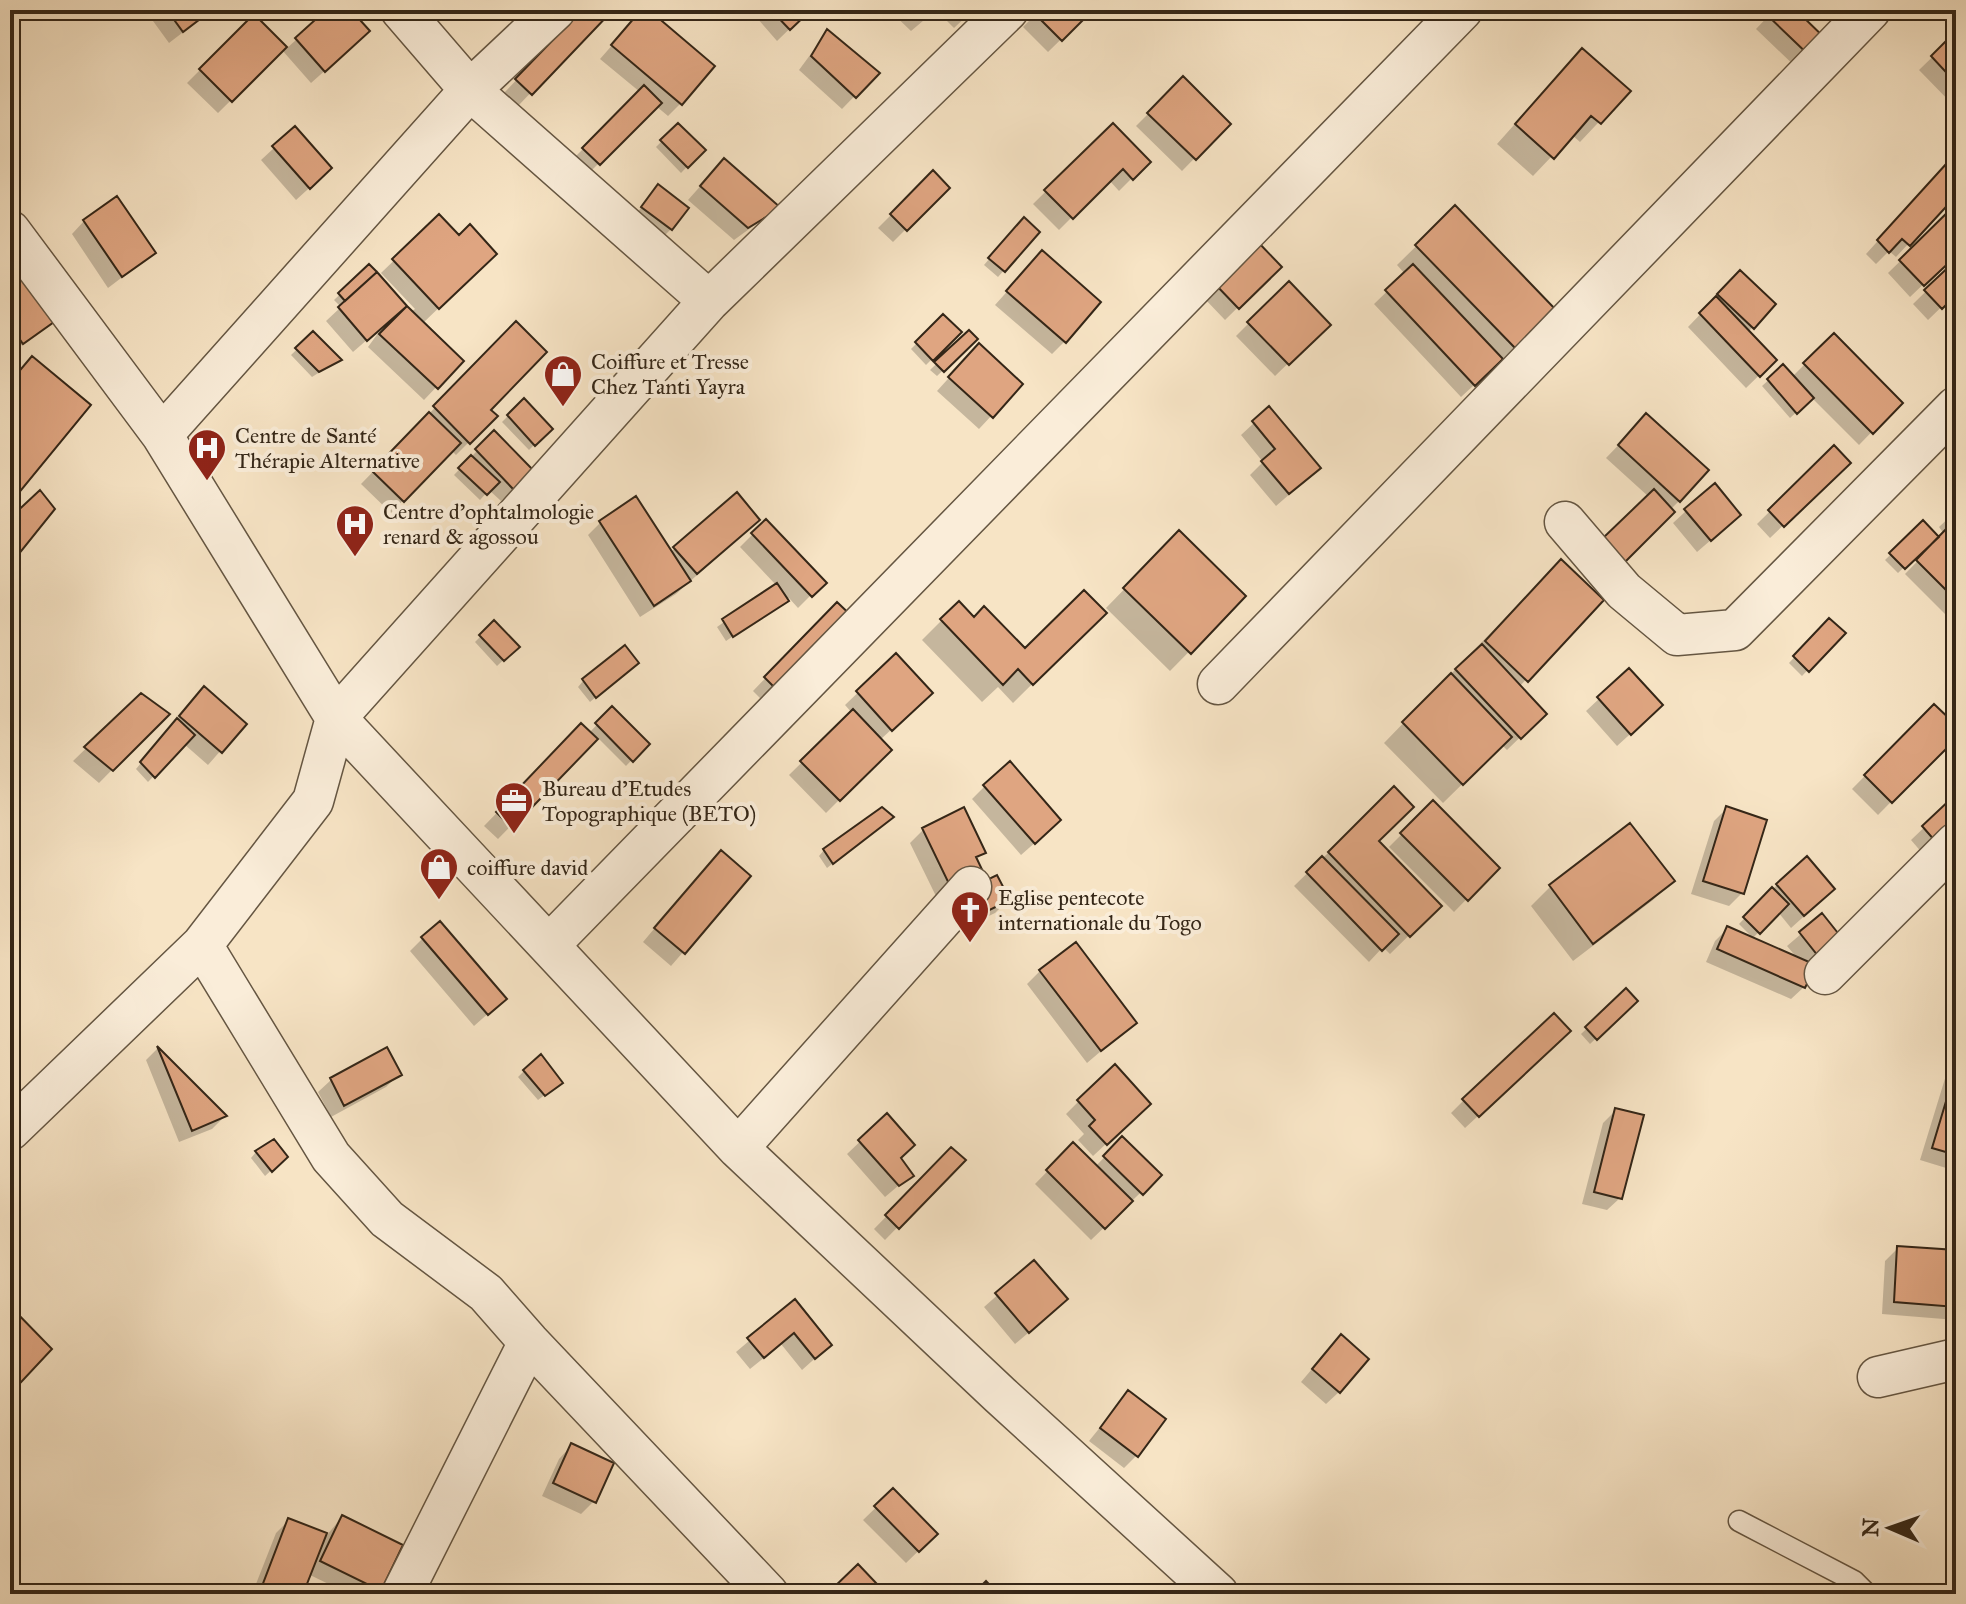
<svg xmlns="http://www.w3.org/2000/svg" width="1966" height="1604" viewBox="0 0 1966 1604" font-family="'IM FELL Great Primer',serif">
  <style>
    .shadow { fill: #0003 }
    .building { fill: #dfa581; stroke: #342617; stroke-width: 2 }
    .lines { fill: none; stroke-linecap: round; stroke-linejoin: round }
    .service-casing { stroke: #655642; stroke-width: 23 }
    .minor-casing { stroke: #655642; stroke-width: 43 }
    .service { stroke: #faedd9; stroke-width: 20 }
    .minor { stroke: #faedd9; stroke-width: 40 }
    .labels { text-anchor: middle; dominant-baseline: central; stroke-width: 8; stroke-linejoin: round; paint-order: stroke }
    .poi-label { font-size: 22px; fill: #342617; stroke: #faedd9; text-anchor: start }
  </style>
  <rect width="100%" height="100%" fill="#f7e4c5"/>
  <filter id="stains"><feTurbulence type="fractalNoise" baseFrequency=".0025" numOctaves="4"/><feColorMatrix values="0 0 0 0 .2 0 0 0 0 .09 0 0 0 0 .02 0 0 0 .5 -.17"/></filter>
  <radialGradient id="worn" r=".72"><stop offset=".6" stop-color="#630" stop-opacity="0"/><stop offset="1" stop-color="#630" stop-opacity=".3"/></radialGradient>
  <!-- shadow -->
  <path class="shadow" d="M145,10h67l-43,33z
    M329,10h20l6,34 -44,39 -29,-33 -64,63 -31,-30 67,-67 32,33z
    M584,10h26l-92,96 -14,-13z
    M643,10l38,93 -13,13 -12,-10 -70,70 -15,-15 69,-69 -40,-33z
    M750,10h59l-32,31z
    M889,10h84l-19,18 -18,-18 -25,21z
    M1040,10h51l-43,42 -25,-25z
    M1774,10h19l36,34 -28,28 -45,-43z
    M827,32l50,41 -35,36 -43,-39z
    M1956,34v74l-37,-38z
    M1563,70l65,21 -48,51 -8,-7 -39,41 -36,-32z
    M1183,79l45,45 -46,47 -46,-45z
    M678,125l25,25 -22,23 -25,-26z
    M1113,125l35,37 -29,29 -10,-11 -50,50 -26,-26z
    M274,148l43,33 -21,19 -35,-40z
    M712,173l66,35 -44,32 -46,-40z
    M933,173l14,15 -54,54 -15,-14z
    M1956,174l-10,14 7,8 -57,61 -7,-6 -13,13 -10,-10 69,-76z
    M652,193l19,36 -6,6 -28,-22z
    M1956,207v46l-46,44 -22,-24z
    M1455,208l100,103 -94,86 -87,-93 31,-30 -8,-9z
    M439,217l20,20 36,17 -72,69 38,38 -37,39 -56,-53 16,-22 -31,27 -27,-31 15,-14 -7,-7 35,-33 43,44 3,-2 -34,-36z
    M84,221l70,32 -46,35 -36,-54z
    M1018,225l20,7 -40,45 -14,-12z
    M1257,244l22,23 -54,53 -22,-23z
    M10,262l41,60 -41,32z
    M1956,262v31l-28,27 -15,-16z
    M1030,266l34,76 -12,12 -57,-49z
    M1740,273l34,31 -26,28 27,28 -29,28 -58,-61z
    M1288,284l40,41 -53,51 -39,-40z
    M943,317l16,15 -33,33 -15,-16z
    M516,324l-27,86 6,6 -39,39 -5,-5 -60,63 -30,-29z
    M969,332l7,7 -39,37 -7,-6z
    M313,334l26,26 -27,17 -21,-22z
    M1834,335l66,68 -41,42 -47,-47 -22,20 -28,-32 21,-19 9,10z
    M966,359l54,26 -41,44 -42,-38z
    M524,400l26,29 -21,21 -27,-28z
    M1269,409l37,71 -30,26 -26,-31 13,-13 -22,-27z
    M1634,429l45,72 -9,9 -21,-13 -43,-39z
    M494,433l37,38 -30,30 -12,-11 -9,10 -26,-25z
    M1834,448l14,15 -78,75 -13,-14z
    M1686,511l40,16 -29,25 -24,-29z
    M1956,511v114l-51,-51 39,-40 -5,-7z
    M766,521l58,61 -26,26 -9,-10 -63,43 -9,-14 59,-42 -36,-38z
    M600,523l70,30 5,-5 70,-16 -69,62 -36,23 -52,-82z
    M1923,523l13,13 -38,37 -13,-13z
    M1179,533l65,63 -74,75 -64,-63z
    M1541,581l60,19 -82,87 25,27 -37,36 -5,-5 -59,58 -59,-60z
    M837,604l-65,106 -19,-19z
    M958,604l16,15 51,32 79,-38 -91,90 -15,-16 -16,15 -60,-62z
    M1829,620l14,13 -41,43 -13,-13z
    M494,623l23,24 -20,19 -22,-24z
    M896,656l22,49 -38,35 9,10 -63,63 -37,-38 63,-62 -7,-8z
    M630,668l-40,34 -12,-15 5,-6z
    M1629,671l19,47 -31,28 -31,-35z
    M1956,683v19l-9,-9z
    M141,695l25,20 -67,68 -26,-22z
    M192,701l52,23 -36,41 -24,-21 -36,38 -12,-13z
    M1934,706l22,22v8l-78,79 -26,-26z
    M612,709l35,35 -21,22 -29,-29 -99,102 -14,-13 97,-100 8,7z
    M985,786l61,47 -25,22 -49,-56z
    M1394,789l-17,52 62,65 -49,48 -7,-7 -14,15 -75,-76z
    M1956,797l-21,71 -24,-28z
    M1433,803l64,65 -43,44 -65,-65z
    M1726,809l16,84 -13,13 -38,-12 23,-73z
    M963,810l21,42 -8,8 10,22 22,18 -13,13 -41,20 -44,-90 13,-13z
    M885,822l-58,46 -8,-12 5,-6z
    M708,865l41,11 -78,90 -28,-24z
    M1672,881l-19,19 -80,61 -42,-55 19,-19z
    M1777,885l43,17 -29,26 -13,-16 -25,26 -14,-14z
    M1822,916l33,40 -45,18 -6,13 -13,12 -85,-37 9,-21 13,-13 70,31 -11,-13z
    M422,939l69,72 -17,15 -64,-75z
    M1040,971l94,52 -47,40 -60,-79z
    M1626,991l9,10 -45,43 -9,-10z
    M1556,1044l-91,84 -14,-15 13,-13z
    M157,1049l68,67 -13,13 -33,13 -33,-82z
    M386,1050l13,24 -13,13 -55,30 -13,-25 13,-12z
    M1956,1063v108l-36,-11 27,-88z
    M524,1071l30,17 -16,12 -20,-23z
    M1079,1101l57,15 -43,40 -15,-16 6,-6 -18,-20z
    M1616,1110l4,88 -13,12 -25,-6 21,-81z
    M887,1116l12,42 12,17 -26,22 -38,-43z
    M1122,1139l37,36 -68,65 -56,-56 38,-39 22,22z
    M951,1150l12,10 -78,80 -11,-11z
    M256,1152l30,5 -21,19 -14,-18z
    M1898,1248l58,4v68l-74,-6 3,-53z
    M1034,1263l19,49 -38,32 -31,-37z
    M795,1302l35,43 -28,25 -21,-26 -31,25 -14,-17z
    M1328,1350l11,42 -13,12 -25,-22z
    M1128,1393l9,62 -13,13 -35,-27z
    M571,1446l23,55 -13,13 -39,-18 17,-37z
    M893,1491l43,43 -30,29 -43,-43z
    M342,1517l37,73 -4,4h-26l-41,-20 -8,20h-48l24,-61 13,-13 38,15z"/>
  <!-- building -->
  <path class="building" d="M167,10h45l-29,22z
    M326,10h25l19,21 -45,41 -30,-34z
    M582,10h31l-81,85 -17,-16z
    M641,10h8l66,56 -33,39 -71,-60z
    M771,10h40l-21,20z
    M915,10h21l-11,9z
    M1038,10h55l-31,31 -28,-28z
    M1772,10h24l35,34 -16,17 -48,-46z
    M254,14l33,33 -55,55 -33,-33z
    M827,29l53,44 -24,25 -45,-42z
    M1956,31v52l-25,-27z
    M1582,48l49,43 -30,33 -10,-8 -37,43 -39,-35z
    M1183,76l48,48 -35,36 -49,-47z
    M644,85l18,18 -62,62 -18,-17z
    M678,123l28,27 -18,18 -28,-28z
    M1113,123l38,39 -18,18 -10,-11 -50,50 -29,-29z
    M295,126l37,42 -22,21 -38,-43z
    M724,158l57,50 -33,20 -48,-42z
    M1947,163l9,8v9l-8,8 8,8 -46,50 -8,-7 -13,14 -12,-13z
    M933,170l17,18 -43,43 -17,-17z
    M658,184l31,24 -17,22 -31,-23z
    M117,196l39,57 -34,24 -39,-57z
    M1956,204v52l-32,30 -25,-26z
    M1455,205l102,106 -40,39 -102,-105z
    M439,214l20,21 11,-11 27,30 -58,55 -47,-50z
    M1024,217l16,15 -35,40 -17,-14z
    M1257,241l25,26 -43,42 -25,-26z
    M1042,250l59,52 -35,41 -60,-52z
    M10,259l44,63 -31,22 -13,-19z
    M1956,260v35l-14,14 -18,-19z
    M369,264l8,8 -32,29 -7,-8z
    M1413,264l90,95 -28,27 -90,-96z
    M1740,270l36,34 -22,25 -37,-35z
    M377,272l30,34 -40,35 -29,-34z
    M1289,281l42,44 -42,40 -42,-43z
    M1716,296l61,64 -17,17 -61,-64z
    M407,306l57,55 -26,28 -59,-55z
    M943,314l19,18 -29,29 -18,-19z
    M516,321l31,31 -56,58 7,6 -28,28 -37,-38z
    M969,330l9,9 -34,33 -10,-10z
    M313,331l29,29 -23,12 -24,-24z
    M1834,333l69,70 -30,31 -70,-71z
    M979,343l44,41 -30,34 -45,-41z
    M32,356l59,49 -78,95 -3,-6v-112z
    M1783,364l31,34 -17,16 -30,-35z
    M524,398l29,31 -18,17 -28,-31z
    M1269,406l52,62 -32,26 -28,-33 14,-12 -23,-28z
    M429,412l32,31 -57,59 -32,-31z
    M1646,413l63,57 -29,32 -62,-57z
    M494,430l40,41 -20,19 -39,-41z
    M1834,445l17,18 -67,64 -16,-17z
    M471,455l29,27 -13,13 -29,-27z
    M1715,483l26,32 -30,26 -27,-32z
    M1654,489l21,23 -50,50 -22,-24z
    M40,490l15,19 -45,56v-47z
    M737,492l23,28 -63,54 -24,-27z
    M636,496l55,85 -37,25 -55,-85z
    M766,519l61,64 -15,14 -61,-64z
    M1923,520l16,17 -34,32 -16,-16z
    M1949,526l7,7v67l-40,-40z
    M1179,530l67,66 -55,58 -68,-66z
    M1561,559l43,41 -76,82 -43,-41z
    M777,583l12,18 -56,36 -11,-18z
    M1084,590l23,23 -74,72 -15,-16 -15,16 -63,-66 19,-18 15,16 10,-11 41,42z
    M837,602l22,21 -73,76 -22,-22z
    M1829,618l17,15 -37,39 -16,-16z
    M494,620l26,27 -16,14 -25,-26z
    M1482,644l65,70 -26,25 -66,-70z
    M625,645l14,18 -43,35 -14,-19z
    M896,653l37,40 -41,38 -36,-40z
    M1629,668l34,37 -32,30 -34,-38z
    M1451,673l61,64 -49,48 -61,-63z
    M204,686l43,38 -25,29 -43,-37z
    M141,693l29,21 -57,57 -29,-24z
    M1934,704l22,21v14l-64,64 -28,-28z
    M612,706l38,38 -17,18 -38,-39z
    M853,709l39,41 -52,51 -40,-40z
    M177,718l18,17 -40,43 -15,-16z
    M581,723l17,16 -86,89 -16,-16z
    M1010,761l51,59 -26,24 -52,-59z
    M1394,786l20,21 -35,34 63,65 -32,31 -82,-85z
    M1956,794v56l-7,7 -27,-31z
    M1433,800l67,68 -32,33 -68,-68z
    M1726,806l41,14 -23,74 -41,-13z
    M882,807l12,10 -61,47 -10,-15z
    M964,807l22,46 -10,4 11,23 10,-5 13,25 -43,21 -45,-93z
    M1630,823l45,58 -82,63 -44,-59z
    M721,850l30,26 -66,78 -31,-26z
    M1322,856l77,78 -17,17 -76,-79z
    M1807,856l28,33 -31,27 -28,-32z
    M1772,887l17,17 -29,30 -17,-17z
    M1822,913l35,44 -23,19 -35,-44z
    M440,921l67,78 -19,16 -67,-78z
    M1727,926l89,39 -11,23 -88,-39z
    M1076,942l61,81 -36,28 -62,-81z
    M1626,988l12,13 -41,39 -12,-13z
    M1554,1013l17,18 -92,86 -17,-18z
    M157,1046l70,70 -35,15z
    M387,1047l15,28 -58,31 -14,-28z
    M541,1054l22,29 -18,13 -22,-26z
    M1115,1064l36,40 -44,41 -18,-19 6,-6 -18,-20z
    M1956,1068v87l-24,-7z
    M1615,1108l29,7 -22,84 -28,-7z
    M887,1113l28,32 -14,13 13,18 -15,10 -41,-46z
    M1122,1136l40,39 -19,20 -40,-39z
    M274,1139l14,18 -16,15 -17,-21z
    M1073,1142l60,59 -28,28 -59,-59z
    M951,1147l15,13 -67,69 -14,-14z
    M1897,1246l59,4v57l-62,-5z
    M1034,1260l34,39 -39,34 -34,-40z
    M795,1299l37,46 -17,14 -21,-26 -30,25 -17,-20z
    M10,1306l42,43 -42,45z
    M1341,1334l28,25 -29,34 -28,-24z
    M1128,1390l38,29 -28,38 -38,-29z
    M571,1443l43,20 -18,40 -43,-20z
    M893,1488l45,46 -19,18 -45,-46z
    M342,1515l61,30 -22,46 -61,-30z
    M288,1518l39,15 -24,61h-44z
    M858,1564l19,20 -10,10h-32l-4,-4z
    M986,1581l12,13h-25z"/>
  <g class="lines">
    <defs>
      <path id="service" d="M1739,1521l115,60 13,13"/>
      <path id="minor" d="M401,10l69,80 239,211
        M10,231l152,204 174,283 402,430 262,247 218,199
        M162,435l308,-345 85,-80
        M1565,522l59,69 53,44 58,-5 221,-223
        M1218,684l652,-674
        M202,945l129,212 56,62 99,74 43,49 239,252
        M549,945l913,-935
        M1825,974l131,-131
        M10,1130l192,-185 111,-144 23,-83 373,-417 299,-291
        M738,1148l233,-261
        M1878,1377l78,-18
        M402,1594l127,-252"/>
    </defs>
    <!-- service casing -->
    <use href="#service" class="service-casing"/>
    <!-- minor casing -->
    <use href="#minor" class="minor-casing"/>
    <!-- service -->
    <use href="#service" class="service"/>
    <!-- minor -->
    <use href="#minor" class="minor"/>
  </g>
  <!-- icons -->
  <defs>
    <symbol id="shop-pin" viewBox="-11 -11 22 30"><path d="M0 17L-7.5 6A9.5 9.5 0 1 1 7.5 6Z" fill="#8f2418" stroke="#faedd9"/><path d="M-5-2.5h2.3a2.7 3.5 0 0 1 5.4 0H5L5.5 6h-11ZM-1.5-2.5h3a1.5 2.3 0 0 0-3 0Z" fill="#fff"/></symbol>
    <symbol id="hospital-pin" viewBox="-11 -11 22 30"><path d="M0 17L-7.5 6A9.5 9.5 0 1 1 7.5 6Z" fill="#8f2418" stroke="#faedd9"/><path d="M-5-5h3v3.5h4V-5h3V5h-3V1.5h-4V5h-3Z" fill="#fff"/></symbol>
    <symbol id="office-pin" viewBox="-11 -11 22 30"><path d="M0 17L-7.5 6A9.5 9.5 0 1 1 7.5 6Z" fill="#8f2418" stroke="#faedd9"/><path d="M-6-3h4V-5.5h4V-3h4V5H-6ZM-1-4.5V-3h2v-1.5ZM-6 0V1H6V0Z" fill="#fff"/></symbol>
    <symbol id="church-pin" viewBox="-11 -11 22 30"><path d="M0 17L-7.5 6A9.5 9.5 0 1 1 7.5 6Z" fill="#8f2418" stroke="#faedd9"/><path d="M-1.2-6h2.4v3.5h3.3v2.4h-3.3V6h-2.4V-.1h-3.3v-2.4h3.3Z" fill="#fff"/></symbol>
  </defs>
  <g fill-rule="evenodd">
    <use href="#shop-pin" x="541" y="352" width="44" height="60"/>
    <use href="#hospital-pin" x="185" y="426" width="44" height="60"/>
    <use href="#hospital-pin" x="333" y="502" width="44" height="60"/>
    <use href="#office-pin" x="492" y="779" width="44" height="60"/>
    <use href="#shop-pin" x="417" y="845" width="44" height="60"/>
    <use href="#church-pin" x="948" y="888" width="44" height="60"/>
  </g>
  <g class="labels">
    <!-- poi labels -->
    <g class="poi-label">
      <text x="591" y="361">Coiffure et Tresse<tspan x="591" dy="25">Chez Tanti Yayra</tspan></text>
      <text x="235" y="435">Centre de Santé<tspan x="235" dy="25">Thérapie Alternative</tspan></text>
      <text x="383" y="511">Centre d'ophtalmologie<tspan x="383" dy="25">renard &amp; agossou</tspan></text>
      <text x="542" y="788">Bureau d'Etudes<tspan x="542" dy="25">Topographique (BETO)</tspan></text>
      <text x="467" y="867">coiffure david</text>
      <text x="998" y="897">Eglise pentecote<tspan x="998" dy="25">internationale du Togo</tspan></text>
    </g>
  </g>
  <!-- margin -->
  <rect width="1966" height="1604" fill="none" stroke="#f7e4c5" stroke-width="40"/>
  <rect x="12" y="12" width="1942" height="1580" fill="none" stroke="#342617" stroke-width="4"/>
  <rect x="20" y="20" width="1926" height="1564" fill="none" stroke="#342617" stroke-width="2"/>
  <!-- north arrow -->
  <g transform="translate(1890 1528) rotate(272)" stroke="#faedd9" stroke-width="6" paint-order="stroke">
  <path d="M0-6L14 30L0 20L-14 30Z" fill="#342617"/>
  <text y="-12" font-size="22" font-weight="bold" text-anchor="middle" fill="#342617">N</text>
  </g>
  <rect width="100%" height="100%" filter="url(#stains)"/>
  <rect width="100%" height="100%" fill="url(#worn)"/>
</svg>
